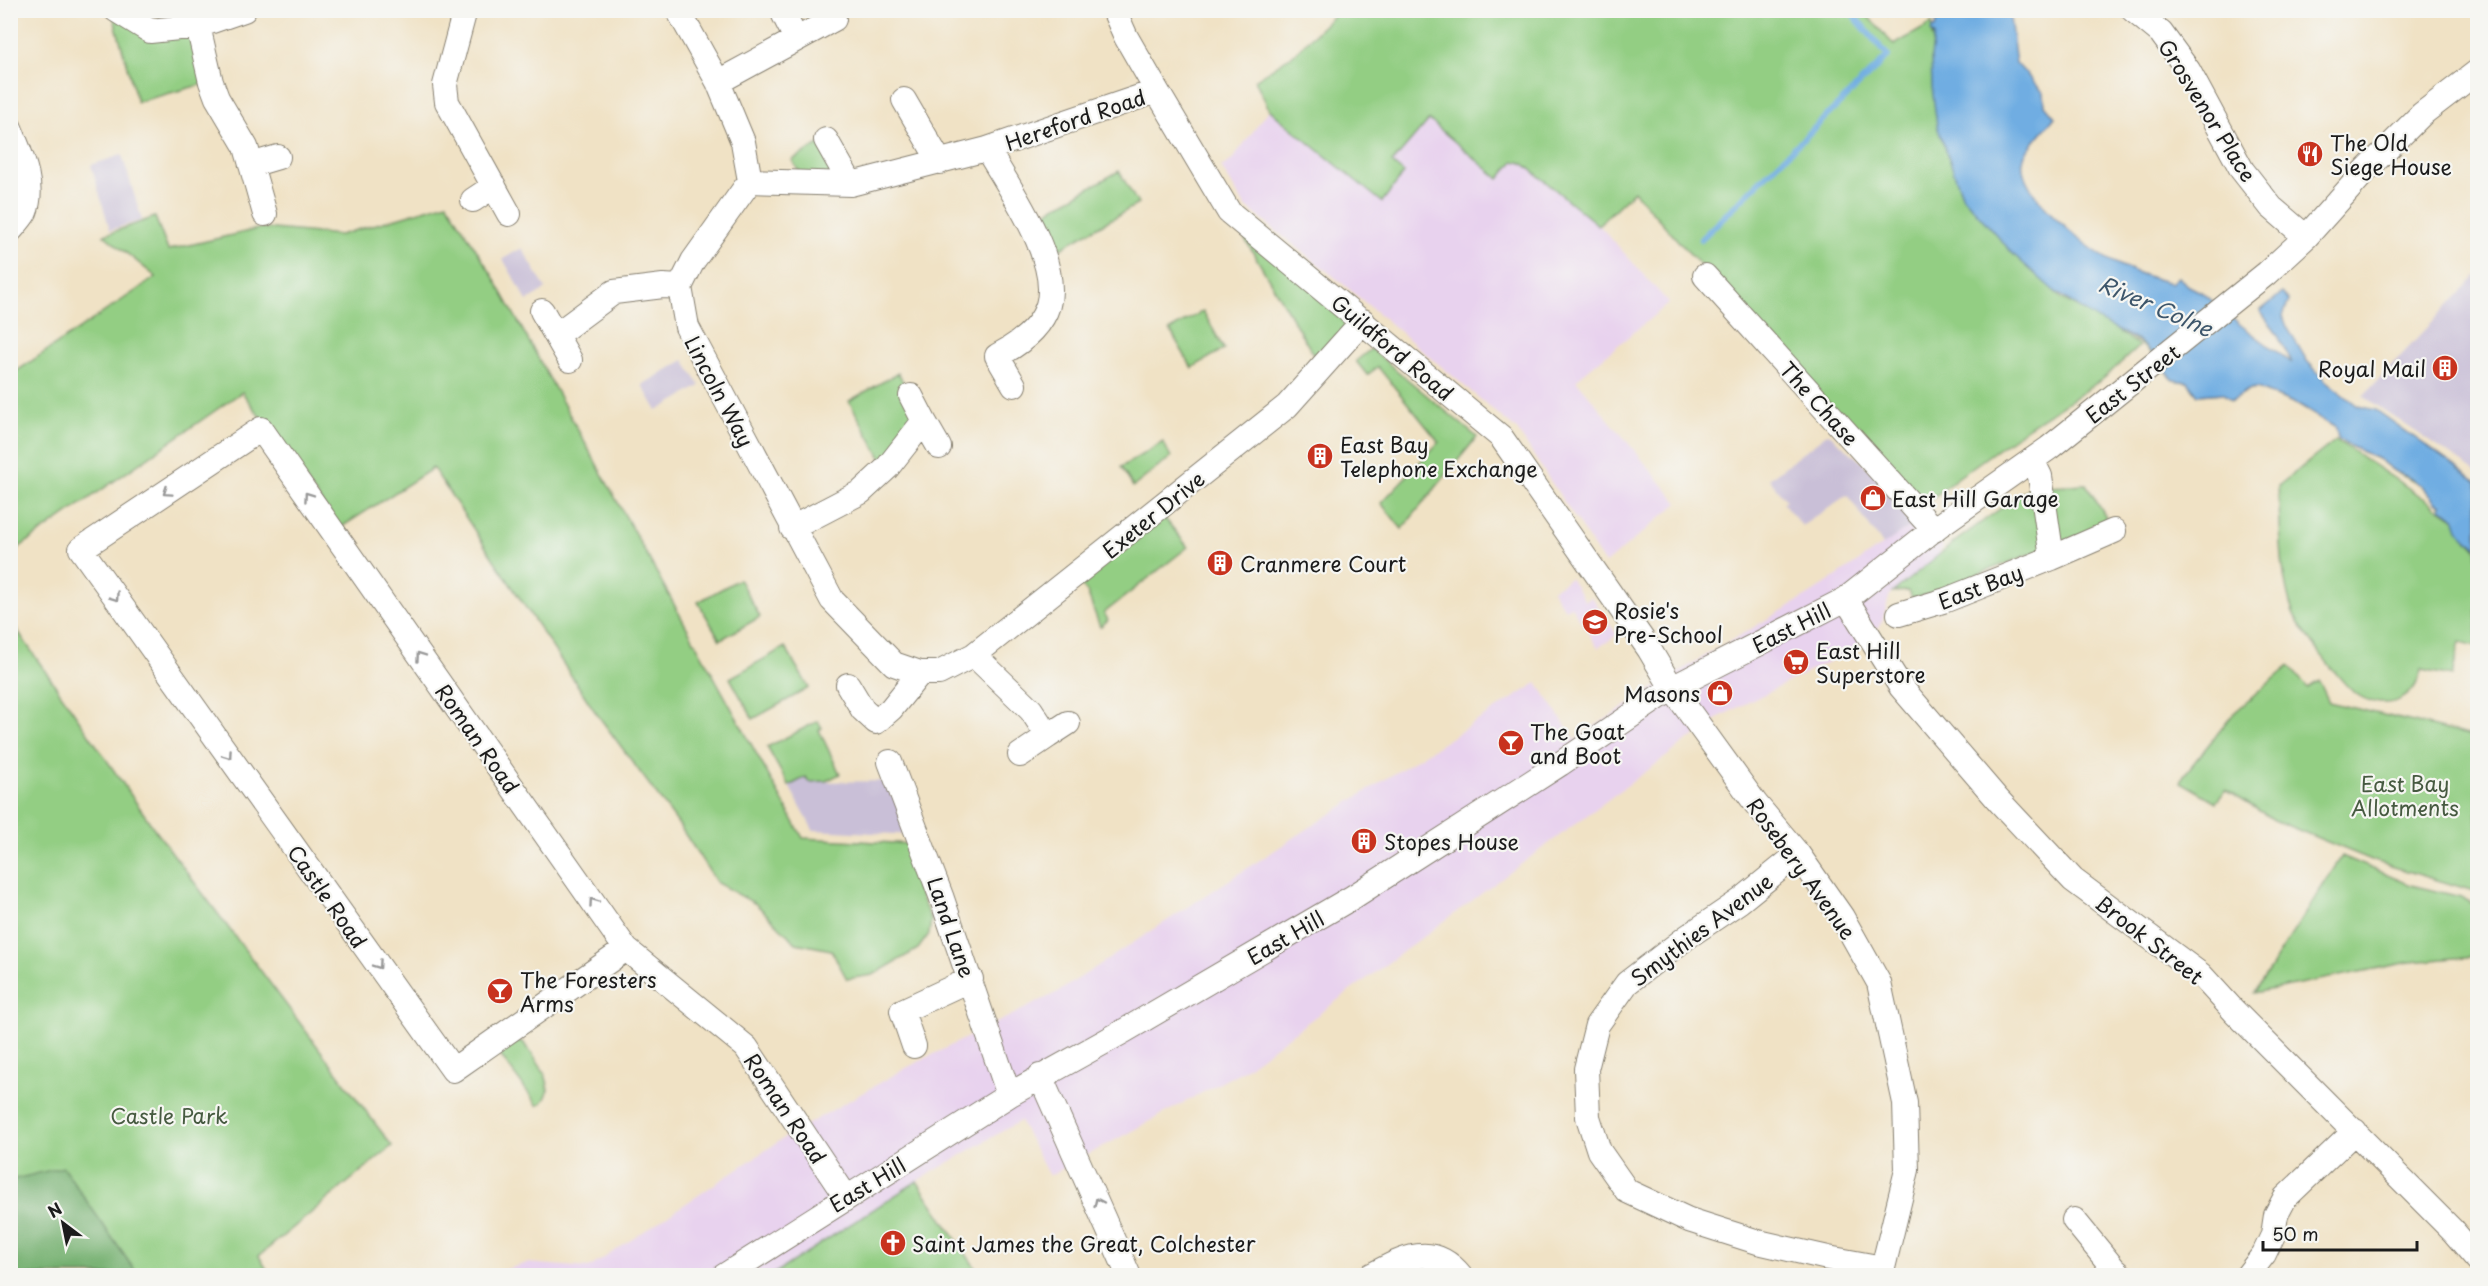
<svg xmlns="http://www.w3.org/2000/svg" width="2488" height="1286" viewBox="0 0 2488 1286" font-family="'Playpen Sans',sans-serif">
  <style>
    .built { fill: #e8d2ee }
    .industrial { fill: #c9bfd7 }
    .green { fill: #93ce83; stroke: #587550; stroke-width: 1.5 }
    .forest { fill: #76b171; stroke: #496646; stroke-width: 1.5 }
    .water { fill: #6fade2; stroke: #46647f; stroke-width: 1.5 }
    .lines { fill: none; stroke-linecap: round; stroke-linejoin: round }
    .stream { stroke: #6fade2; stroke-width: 6 }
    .minor-casing { stroke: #867f70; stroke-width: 26 }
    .minor { stroke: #fff; stroke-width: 24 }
    .oneway { stroke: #999 }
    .labels { text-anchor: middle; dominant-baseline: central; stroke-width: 4.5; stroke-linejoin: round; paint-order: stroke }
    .street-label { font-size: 21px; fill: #1c1c1c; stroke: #f6f6f2 }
    .poi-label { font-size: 21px; fill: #1c1c1c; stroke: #f6f6f2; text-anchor: start }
    .park-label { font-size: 21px; fill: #465a40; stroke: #f6f6f2 }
    .water-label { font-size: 22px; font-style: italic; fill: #3d566b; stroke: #f6f6f2 }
  </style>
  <rect width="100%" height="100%" fill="#f6f6f2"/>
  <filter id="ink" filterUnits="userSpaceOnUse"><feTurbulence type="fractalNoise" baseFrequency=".0167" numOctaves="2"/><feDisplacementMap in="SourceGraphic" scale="12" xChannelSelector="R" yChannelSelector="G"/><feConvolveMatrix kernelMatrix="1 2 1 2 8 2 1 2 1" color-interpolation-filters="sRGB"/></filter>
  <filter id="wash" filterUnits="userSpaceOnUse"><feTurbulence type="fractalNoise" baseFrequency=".008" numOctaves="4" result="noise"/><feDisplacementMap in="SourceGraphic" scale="24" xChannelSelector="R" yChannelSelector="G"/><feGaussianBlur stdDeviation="1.35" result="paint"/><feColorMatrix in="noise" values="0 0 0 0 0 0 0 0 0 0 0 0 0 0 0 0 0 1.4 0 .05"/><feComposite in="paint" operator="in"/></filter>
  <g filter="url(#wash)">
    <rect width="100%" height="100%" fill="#f0e2c5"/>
    <!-- built -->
    <path class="built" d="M1338,11h495l-154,231 -45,-51 -35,34 70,78 -93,77 102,123 -73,61 -88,-134 -180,-151 -92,-73 -24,-39 10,-6 38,-51 -14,-30 39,-26z
      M1918,521l24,25 -6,13 -46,35 -9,31 -29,25 -131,66 -479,355 -193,105 -29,-55 -103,60 63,94 -482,1 6,-6 23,-7 62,5 198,-132 119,-68 152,-76 260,-170 219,-139 38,56 118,-76 119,-70z
      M1570,578l15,23 7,-4 25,38 -19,13 -27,-42 -6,3 -13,-19z"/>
    <!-- industrial -->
    <path class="industrial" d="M122,155l20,65 -32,10 -19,-65z
      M522,248l24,41 -19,12 -24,-42z
      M2477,275v198l-114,-77z
      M684,360l16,26 -43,25 -15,-26z
      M1828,433l38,33 52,55 -35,24 -36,-50 -45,31 -19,-23 3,-3 -17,-21z
      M806,777l3,5 82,-1 23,54 -101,-5 -24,-44z"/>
    <!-- green -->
    <path class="green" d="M112,11l38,20 48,-5 13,56 -74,20z
      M1338,11h525l31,34 38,-22v14l2,-2 32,165 95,98 19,11 34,-19 221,137 -37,-22 -41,-17 -7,1 -18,11 -10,-7 -24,2 -10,-13 -15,-2c-17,-25 -34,-40 -61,-53l27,19 -36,33 -73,47 -74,53 -33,27 -244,-264 -45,-51 -36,34 -75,-62 -9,-2 -15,18 -70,-59 -37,43 12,10 -22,29 -102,-83 -11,-10 -14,-29 39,-26z
      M826,140l25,44h-45l-14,-24z
      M1119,171l19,33 -93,53 -17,-35z
      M447,203l47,75 309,560 110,6 7,24 -9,6 20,46 -2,14 -11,15 -45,26 -26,4 -16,-29 -35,-7 -40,-39 -39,-21 -40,-61 -83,-112 -161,-242 -93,60 -98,-136 -231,161v-178l145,-98 -52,-42 51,-18 13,33 94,-22 78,7z
      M1229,212l134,109 -41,48z
      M1203,311l21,38 -32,19 -22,-38z
      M1371,349l106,88 -75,92 -21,-26 58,-61 -61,-75 -11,8 -11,-14z
      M898,373l26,48 -37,47 -38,-67z
      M2337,434l101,60 39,54 -10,-9 10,11v96l-17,-4 -8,34 -31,-6c-6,34 -40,42 -66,23 -13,-9 -56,-66 -62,-80 -14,-40 -12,-85 -15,-127l58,-46 119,79 -32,-32 -29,-16 -16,-12 -32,-15z
      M1163,442l8,15 -38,30 -12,-20z
      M2086,484l24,40 -158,60 -2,6 -38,8 -3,-7 -16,1 64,-52 73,-53z
      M1158,510l30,37 -84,66 4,7 -8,7 -13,-35 -13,-15z
      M739,579l21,38 -40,23 -22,-38z
      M10,620l143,207 239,319 -133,110 11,19h-259z
      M785,647l24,41 -56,31 -23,-41z
      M2289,666l19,22 11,-7 10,21 148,35v155l-103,-31 -100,-41 -48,-30 -10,12 -35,-20 3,-7 51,-63z
      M818,721l4,7 -3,2 21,44 -14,7 -17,1 -3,-5 -17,9 -22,-39z
      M2342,856l69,29 50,12 16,9v50l-67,6 -156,31z
      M514,1040l9,2c12,17 40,46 15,64l-41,-55z
      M917,1181l63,94h-208z"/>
    <!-- forest -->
    <path class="forest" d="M63,1167l75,108h-127v-95z"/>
    <!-- water -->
    <path class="water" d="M1939,11h70l7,52 28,30 1,12 10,12c-7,9 -28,31 -31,40 -12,32 62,91 87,104 20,10 39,17 60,22l7,-6 11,9 14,7 39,33 50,37 -15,-29 -17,-23 22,-18 7,8 -6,15 4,11 20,34 19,20 32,25 18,4 101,72v66l-19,-19 -4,-12 -13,-9 1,-4 -6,-2 -13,-15 -15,-10 -14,-6 -16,-12 -32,-15 -8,-6 -2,-10 -38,-23 -41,-17 -7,1 -18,11 -10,-7 -24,2 -10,-13 -15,-2 -15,-22 -18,-16 -42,-22 -45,-30 -39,-35 -51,-58 -26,-71 -5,-39 -1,-30 3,-22 -3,-2 1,-5h3z"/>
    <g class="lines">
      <!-- stream -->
      <path class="stream" d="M1701,239l187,-183 -39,-46"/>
    </g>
  </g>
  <g filter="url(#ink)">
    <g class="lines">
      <defs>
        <path id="minor" d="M116,10l34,21 48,-5 46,-16
          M465,10l-20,75 2,17 62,112
          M678,10l40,72 25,60 7,39 -57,80 -13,26 7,40 145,273 62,64 26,9h19l35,-18 313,-249 76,-85
          M1114,10l12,27 31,54 72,121 272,225 148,212 23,39 84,116 42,50 44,63 37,66 26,120 2,67 -26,106
          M2133,10l28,23 27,37 54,100 29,37 35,30
          M784,15l12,24
          M198,26l13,56 6,16 29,49 19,67
          M718,82l116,-63
          M904,100l36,62
          M10,128c10,25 26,57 15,84 -3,6 -10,13 -15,19
          M826,140l25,44
          M251,165l27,-8
          M750,181l101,3 136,-35
          M473,200l21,-14
          M1705,276l229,254
          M542,311l28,49
          M556,335l58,-43 49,-6 17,1
          M1014,385l-17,-29c21,-11 44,-27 51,-51 13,-45 -39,-117 -61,-156l170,-58
          M924,421l15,26
          M792,528l69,-36 26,-24 37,-47 -13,-25
          M2052,558l62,-27
          M1846,599l55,88 98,114 74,79 128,95 33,36 219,220 25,29
          M1899,614l47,-14 106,-42 -12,-82 -8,-16
          M974,655l57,55 17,26 20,-13
          M848,685l15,25 13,12 15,-13 29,-36
          M1020,755l28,-19
          M890,762l51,134 68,199
          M1798,854l-58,47 -53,36 -60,46 -30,42 -11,44 2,48 11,34 28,40 62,29 69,22 70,16 55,10
          M626,949l-173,121 -372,-521 180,-120 365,520 120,98 100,150
          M914,1046l-12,-35 69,-32
          M1040,1076l89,200
          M2074,1220l40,49 8,7
          M724,1276l285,-181 115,-64 229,-134 207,-133 112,-76 174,-89 91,-72 112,-79 218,-175 39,-36 61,-68 55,-55 56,-43
          M1370,1276c33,-18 63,-35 91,0
          M2247,1276l17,-22 9,-19 3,-20 9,-17 70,-67"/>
      </defs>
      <!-- minor casing -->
      <use href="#minor" class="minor-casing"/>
      <!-- minor -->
      <use href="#minor" class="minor"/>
    </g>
    <!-- one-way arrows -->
    <defs><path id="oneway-chevron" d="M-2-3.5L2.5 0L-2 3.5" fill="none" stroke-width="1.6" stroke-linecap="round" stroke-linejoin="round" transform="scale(1.5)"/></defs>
    <g class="oneway">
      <use href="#oneway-chevron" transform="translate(167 492) rotate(146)"/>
      <use href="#oneway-chevron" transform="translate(308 496) rotate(-125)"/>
      <use href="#oneway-chevron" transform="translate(115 597) rotate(55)"/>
      <use href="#oneway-chevron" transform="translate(420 656) rotate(-125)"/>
      <use href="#oneway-chevron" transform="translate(228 755) rotate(55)"/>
      <use href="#oneway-chevron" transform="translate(593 902) rotate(-125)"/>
      <use href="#oneway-chevron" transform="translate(378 965) rotate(55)"/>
      <use href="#oneway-chevron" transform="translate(1098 1202) rotate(-115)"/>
    </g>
  </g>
  <!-- icons -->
  <defs>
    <symbol id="restaurant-disc" viewBox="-11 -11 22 22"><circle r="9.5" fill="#c8321e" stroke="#f6f6f2"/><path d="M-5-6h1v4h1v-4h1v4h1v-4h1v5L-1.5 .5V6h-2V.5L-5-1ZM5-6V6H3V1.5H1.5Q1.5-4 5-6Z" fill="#fff"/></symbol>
    <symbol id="building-disc" viewBox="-11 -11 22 22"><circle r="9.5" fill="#c8321e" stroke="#f6f6f2"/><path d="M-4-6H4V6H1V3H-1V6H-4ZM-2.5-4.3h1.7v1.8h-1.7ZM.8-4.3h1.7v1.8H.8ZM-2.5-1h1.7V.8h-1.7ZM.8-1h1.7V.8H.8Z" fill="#fff"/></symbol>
    <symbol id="shop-disc" viewBox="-11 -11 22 22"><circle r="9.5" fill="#c8321e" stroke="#f6f6f2"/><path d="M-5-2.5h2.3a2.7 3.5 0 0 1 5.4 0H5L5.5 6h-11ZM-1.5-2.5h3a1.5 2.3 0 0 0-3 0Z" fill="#fff"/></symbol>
    <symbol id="school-disc" viewBox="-11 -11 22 22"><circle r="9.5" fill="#c8321e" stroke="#f6f6f2"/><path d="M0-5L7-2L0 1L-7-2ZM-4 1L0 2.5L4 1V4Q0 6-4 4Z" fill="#fff"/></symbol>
    <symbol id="supermarket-disc" viewBox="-11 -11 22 22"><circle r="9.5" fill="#c8321e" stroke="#f6f6f2"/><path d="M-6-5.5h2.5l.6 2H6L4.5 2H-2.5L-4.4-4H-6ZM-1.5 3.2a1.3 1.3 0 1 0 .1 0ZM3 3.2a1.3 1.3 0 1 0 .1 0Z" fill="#fff"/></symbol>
    <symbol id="bar-disc" viewBox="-11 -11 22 22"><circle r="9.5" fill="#c8321e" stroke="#f6f6f2"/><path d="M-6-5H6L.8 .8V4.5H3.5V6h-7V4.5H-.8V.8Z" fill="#fff"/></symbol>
    <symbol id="church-disc" viewBox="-11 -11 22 22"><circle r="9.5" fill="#c8321e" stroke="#f6f6f2"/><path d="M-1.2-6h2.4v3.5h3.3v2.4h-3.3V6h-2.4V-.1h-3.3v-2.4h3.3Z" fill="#fff"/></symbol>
  </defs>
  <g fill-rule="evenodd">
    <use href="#restaurant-disc" x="2295" y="139" width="30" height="30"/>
    <use href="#building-disc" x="2430" y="353" width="30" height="30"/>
    <use href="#building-disc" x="1305" y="441" width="30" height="30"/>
    <use href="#shop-disc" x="1858" y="483" width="30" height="30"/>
    <use href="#building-disc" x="1205" y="548" width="30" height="30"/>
    <use href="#school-disc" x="1580" y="607" width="30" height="30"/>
    <use href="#supermarket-disc" x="1781" y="647" width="30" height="30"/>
    <use href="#shop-disc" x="1705" y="678" width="30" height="30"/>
    <use href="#bar-disc" x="1496" y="728" width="30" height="30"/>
    <use href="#building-disc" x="1349" y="826" width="30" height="30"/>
    <use href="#bar-disc" x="485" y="976" width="30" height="30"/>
    <use href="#church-disc" x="878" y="1228" width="30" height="30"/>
  </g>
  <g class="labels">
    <!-- street labels -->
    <g class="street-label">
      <text transform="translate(2208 110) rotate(58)">Grosvenor Place</text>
      <text transform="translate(1075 119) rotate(-19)">Hereford Road</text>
      <text transform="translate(1393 347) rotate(40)">Guildford Road</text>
      <text transform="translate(2132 383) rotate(-38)">East Street</text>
      <text transform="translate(720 391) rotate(62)">Lincoln Way</text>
      <text transform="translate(1820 403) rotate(48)">The Chase</text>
      <text transform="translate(1153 514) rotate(-39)">Exeter Drive</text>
      <text transform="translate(1980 586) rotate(-21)">East Bay</text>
      <text transform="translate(1791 627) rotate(-27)">East Hill</text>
      <text transform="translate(478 738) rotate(55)">Roman Road</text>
      <text transform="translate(1802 868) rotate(54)">Rosebery Avenue</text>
      <text transform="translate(328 896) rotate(55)">Castle Road</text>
      <text transform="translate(952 927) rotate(71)">Land Lane</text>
      <text transform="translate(1701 929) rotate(-37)">Smythies Avenue</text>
      <text transform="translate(1285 937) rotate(-30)">East Hill</text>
      <text transform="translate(2150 939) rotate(38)">Brook Street</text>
      <text transform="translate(786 1108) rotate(56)">Roman Road</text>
      <text transform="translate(867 1184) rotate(-31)">East Hill</text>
    </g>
    <!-- poi labels -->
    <g class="poi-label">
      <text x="2330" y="142">The Old<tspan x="2330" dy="24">Siege House</tspan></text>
      <text x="2426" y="368" text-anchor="end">Royal Mail</text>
      <text x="1340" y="444">East Bay<tspan x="1340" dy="24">Telephone Exchange</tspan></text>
      <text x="1892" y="498">East Hill Garage</text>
      <text x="1240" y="563">Cranmere Court</text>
      <text x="1614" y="610">Rosie's<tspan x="1614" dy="24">Pre-School</tspan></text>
      <text x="1816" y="650">East Hill<tspan x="1816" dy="24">Superstore</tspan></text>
      <text x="1700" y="693" text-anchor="end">Masons</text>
      <text x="1530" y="731">The Goat<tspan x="1530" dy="24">and Boot</tspan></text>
      <text x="1384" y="841">Stopes House</text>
      <text x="520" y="979">The Foresters<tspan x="520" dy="24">Arms</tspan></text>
      <text x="912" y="1243">Saint James the Great, Colchester</text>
    </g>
    <!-- park labels -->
    <g class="park-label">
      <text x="2405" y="783">East Bay<tspan x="2405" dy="24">Allotments</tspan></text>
      <text x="169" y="1115">Castle Park</text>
    </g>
    <!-- water labels -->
    <g class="water-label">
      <text transform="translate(2156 305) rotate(23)">River Colne</text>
    </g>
  </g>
  <!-- margin -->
  <rect width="2488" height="1286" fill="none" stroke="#f6f6f2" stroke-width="36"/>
  <!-- north arrow -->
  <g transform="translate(63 1223) rotate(328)" stroke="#f6f6f2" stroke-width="4.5" paint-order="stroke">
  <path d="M0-4.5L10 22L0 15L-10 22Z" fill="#1c1c1c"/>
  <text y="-9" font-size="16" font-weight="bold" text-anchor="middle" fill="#1c1c1c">N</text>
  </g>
  <!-- scale -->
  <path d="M2263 1241v9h154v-9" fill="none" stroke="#1c1c1c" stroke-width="3"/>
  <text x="2272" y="1241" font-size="18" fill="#1c1c1c" stroke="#f6f6f2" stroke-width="4.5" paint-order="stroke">50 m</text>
</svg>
